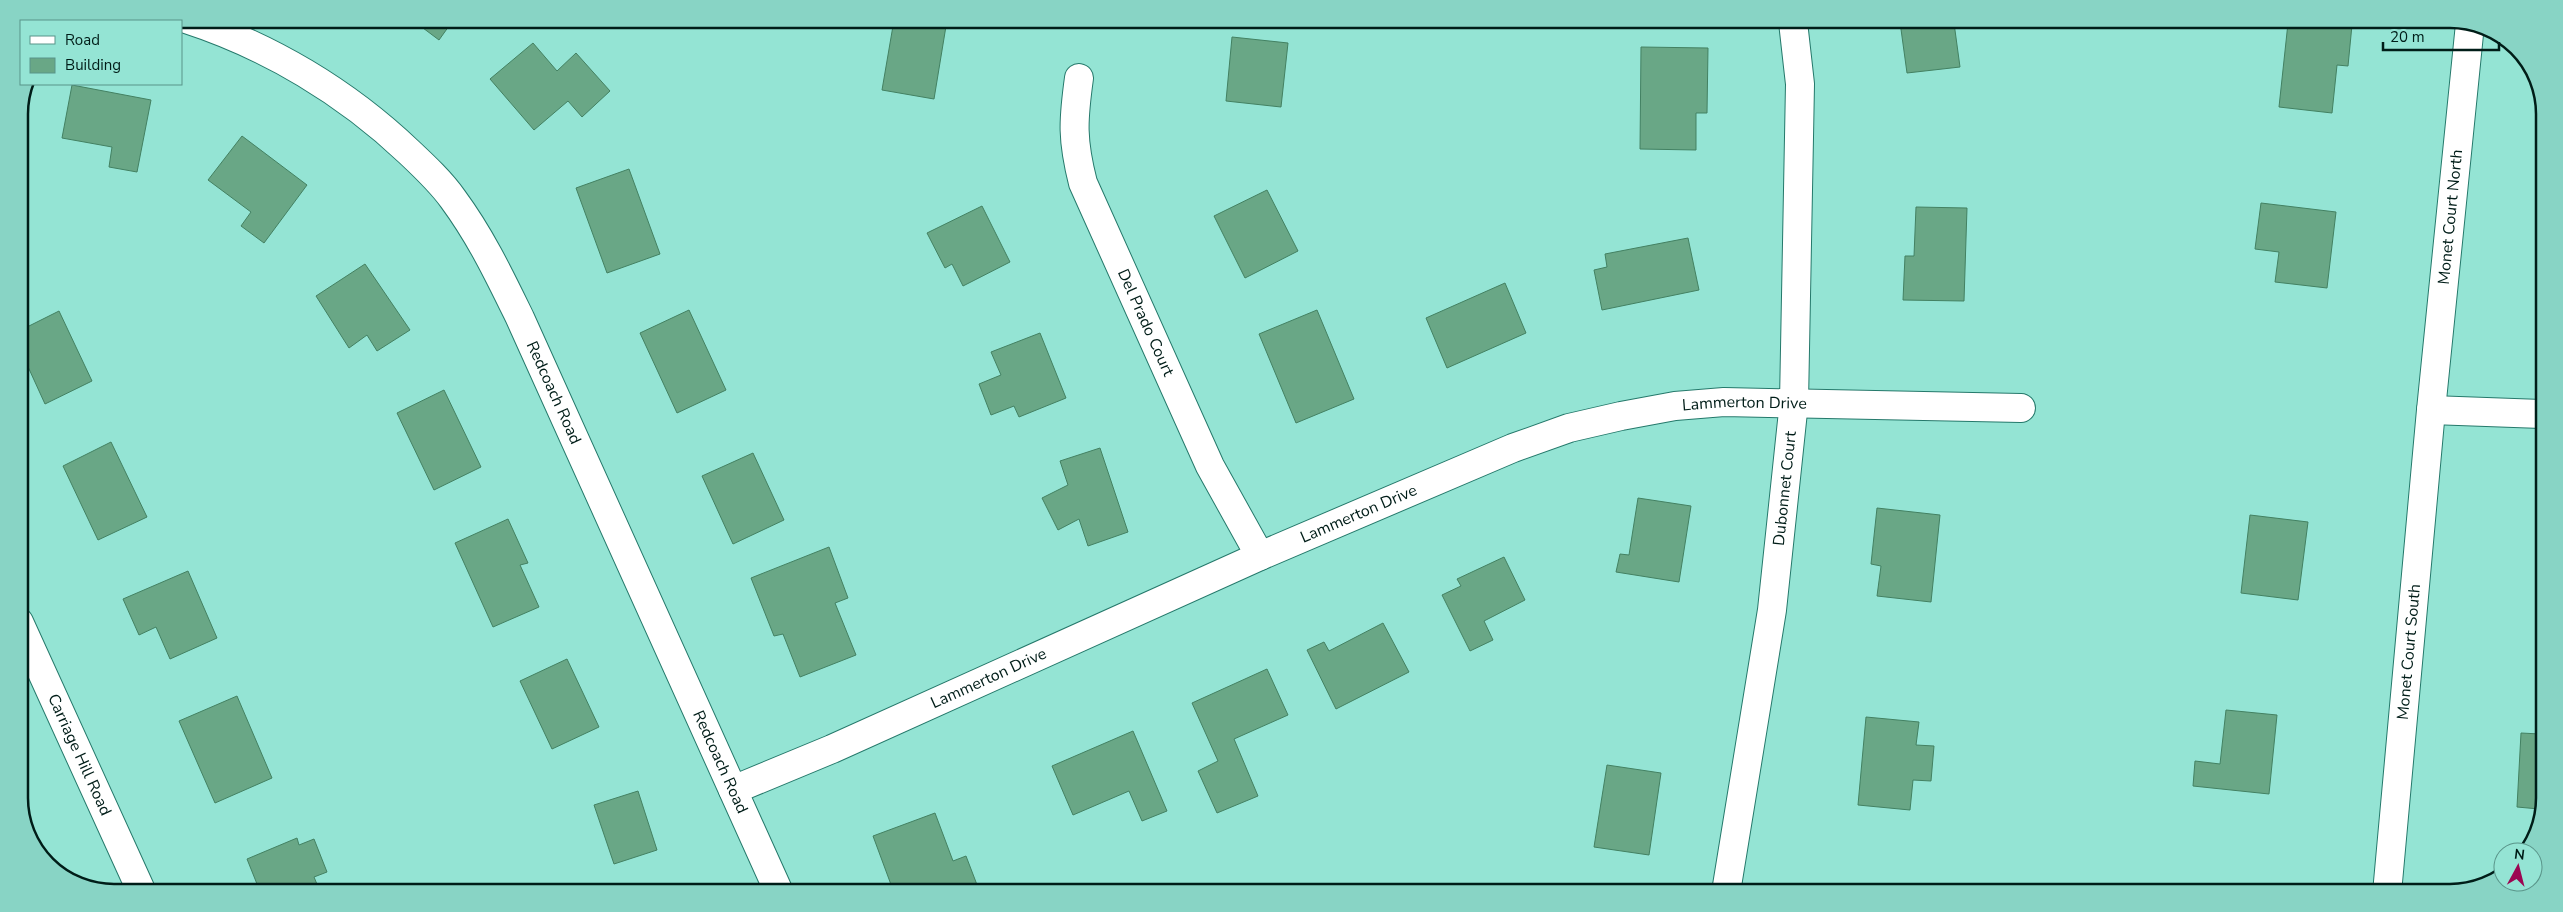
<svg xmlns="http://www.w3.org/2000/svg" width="2563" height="912" viewBox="0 0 2563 912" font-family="'Nunito Sans',sans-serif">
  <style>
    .building { fill: #69a786; stroke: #438162 }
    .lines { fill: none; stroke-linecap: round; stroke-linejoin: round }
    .minor-casing { stroke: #25796b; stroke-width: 30 }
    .minor { stroke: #fff; stroke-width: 28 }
    .labels { text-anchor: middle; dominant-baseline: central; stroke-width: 4; stroke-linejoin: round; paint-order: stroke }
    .street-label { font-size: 16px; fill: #001d18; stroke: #94e4d4 }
    .rim { fill: none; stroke: #001d18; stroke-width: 2.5 }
  </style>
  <rect width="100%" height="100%" fill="#94e4d4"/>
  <!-- building -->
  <path class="building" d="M411,19h43l-15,21z
    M894,20h53l-13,79 -52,-9z
    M1900,22l54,1 6,44 -53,6z
    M2288,23l64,2 -4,41 -11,-1 -5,48 -53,-6z
    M1232,37l56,6 -7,64 -55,-6z
    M533,43l24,28 19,-18 34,38 -28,26 -14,-16 -34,29 -44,-51z
    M1641,47l67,1 -1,65h-11v37l-56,-1z
    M72,85l79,15 -14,72 -28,-5 3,-20 -50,-9z
    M242,136l65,49 -43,58 -23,-17 10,-14 -43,-32z
    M629,169l31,85 -53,19 -31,-85z
    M1267,190l31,61 -53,27 -31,-62z
    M2261,203l75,9 -9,76 -52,-6 4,-30 -24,-3z
    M982,206l28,56 -47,24 -11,-22 -7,4 -18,-35z
    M1916,207l51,1 -3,93 -61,-1 2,-44h9z
    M1688,238l11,52 -97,20 -8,-40 13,-3 -2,-13z
    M365,264l45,66 -33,21 -10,-16 -18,13 -33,-52z
    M1505,283l21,50 -79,35 -21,-50z
    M689,310l37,80 -49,23 -37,-80z
    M1317,310l37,89 -58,24 -37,-89z
    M59,311l33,70 -47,23 -26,-57v-16z
    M1040,333l26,65 -47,19 -5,-11 -23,9 -12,-31 22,-9 -10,-23z
    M444,390l37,77 -47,23 -37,-77z
    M111,442l36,75 -49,23 -35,-74z
    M1100,448l28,84 -40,14 -9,-27 -21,11 -16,-32 26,-13 -8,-24z
    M753,453l31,67 -51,24 -31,-68z
    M1638,498l53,8 -12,76 -63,-10 4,-18 9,1z
    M1877,508l63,7 -9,87 -54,-6 4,-30 -10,-2z
    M2250,515l58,7 -10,78 -57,-7z
    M508,519l20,44 -8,2 19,42 -46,20 -38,-84z
    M2541,527v53h-4v-52z
    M829,547l19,51 -13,5 21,52 -56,22 -17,-43 -9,2 -23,-58z
    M1504,557l21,43 -41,21 9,19 -23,11 -28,-56 19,-9 -4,-7z
    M188,571l29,67 -47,21 -14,-32 -17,8 -16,-36z
    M1383,623l26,49 -73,37 -29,-59 17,-8 5,9z
    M567,659l32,68 -47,22 -32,-68z
    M1267,669l21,46 -54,24 24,57 -41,17 -19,-42 20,-10 -26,-58z
    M237,696l35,82 -57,25 -36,-82z
    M2226,710l51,5 -8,79 -76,-8 2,-25 25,3z
    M1866,717l53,5 -3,23 18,1 -3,35 -18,-1 -3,30 -52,-5z
    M1133,731l34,80 -25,10 -13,-30 -56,24 -21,-49z
    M2521,733l19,1 -1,75 -22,-2z
    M1607,765l54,8 -12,82 -55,-8z
    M638,791l19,59 -43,14 -20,-59z
    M935,813l18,48 13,-5 13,34h-86l-20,-54z
    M297,838l2,7 15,-6 13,33 -13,5 5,12h-60l-12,-30z"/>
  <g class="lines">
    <defs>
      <g id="minor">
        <path id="s1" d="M186,19c83,27 160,73 223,133 16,15 32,30 44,47 28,38 47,78 67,119l258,572"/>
        <path id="s2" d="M1079,78c-6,43 -7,62 4,105l127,283 50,90"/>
        <path d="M2431,410l111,4"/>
        <path id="s3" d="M19,622l121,266"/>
        <path id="s4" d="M733,790l99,-41 428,-193 253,-108 56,-20 52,-12 54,-10 49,-4 297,6"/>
        <path id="s5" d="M1726,892l46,-282 22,-208 6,-318 -7,-62"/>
        <path id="s6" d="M2387,893l44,-483 39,-386"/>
      </g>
    </defs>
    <!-- minor casing -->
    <use href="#minor" class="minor-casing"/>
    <!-- minor -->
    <use href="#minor" class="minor"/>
  </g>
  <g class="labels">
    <!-- street labels -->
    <g class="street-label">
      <text stroke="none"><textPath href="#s6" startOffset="679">Monet Court North</textPath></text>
      <text stroke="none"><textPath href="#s2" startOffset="259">Del Prado Court</textPath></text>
      <text stroke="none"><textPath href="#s1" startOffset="545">Redcoach Road</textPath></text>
      <text stroke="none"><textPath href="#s4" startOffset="1089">Lammerton Drive</textPath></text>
      <text stroke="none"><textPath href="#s5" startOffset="408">Dubonnet Court</textPath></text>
      <text stroke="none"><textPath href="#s4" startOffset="684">Lammerton Drive</textPath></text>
      <text stroke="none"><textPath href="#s6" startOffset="242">Monet Court South</textPath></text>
      <text stroke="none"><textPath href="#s4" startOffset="279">Lammerton Drive</textPath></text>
      <text stroke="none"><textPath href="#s3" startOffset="146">Carriage Hill Road</textPath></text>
      <text stroke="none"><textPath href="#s1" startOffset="950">Redcoach Road</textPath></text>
    </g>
  </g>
  <!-- crop -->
  <path d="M0 0H2563V912H0ZM114 28H2450A86 86 0 0 1 2536 114V798A86 86 0 0 1 2450 884H114A86 86 0 0 1 28 798V114A86 86 0 0 1 114 28Z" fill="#88d4c5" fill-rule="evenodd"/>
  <path class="rim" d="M114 28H2450A86 86 0 0 1 2536 114V798A86 86 0 0 1 2450 884H114A86 86 0 0 1 28 798V114A86 86 0 0 1 114 28Z"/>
  <!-- legend -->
  <rect x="20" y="20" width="162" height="65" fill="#94e4d4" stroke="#599489"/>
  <rect x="30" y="36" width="25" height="8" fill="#ffffff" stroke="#599489"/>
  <text x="65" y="45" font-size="15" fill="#001d18">Road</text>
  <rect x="30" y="58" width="25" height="15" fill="#69a786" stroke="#599489"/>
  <text x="65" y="70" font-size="15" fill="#001d18">Building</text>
  <!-- north arrow -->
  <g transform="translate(2518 867) rotate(7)"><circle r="24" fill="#94e4d4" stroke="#599489"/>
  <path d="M0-4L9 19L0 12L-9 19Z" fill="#9c0652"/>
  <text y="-8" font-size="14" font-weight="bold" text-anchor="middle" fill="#001d18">N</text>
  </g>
  <!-- scale -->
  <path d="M2383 42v8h116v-8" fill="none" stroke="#001d18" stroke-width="2.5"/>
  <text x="2390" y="42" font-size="15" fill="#001d18" stroke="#94e4d4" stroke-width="4" paint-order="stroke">20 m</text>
</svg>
